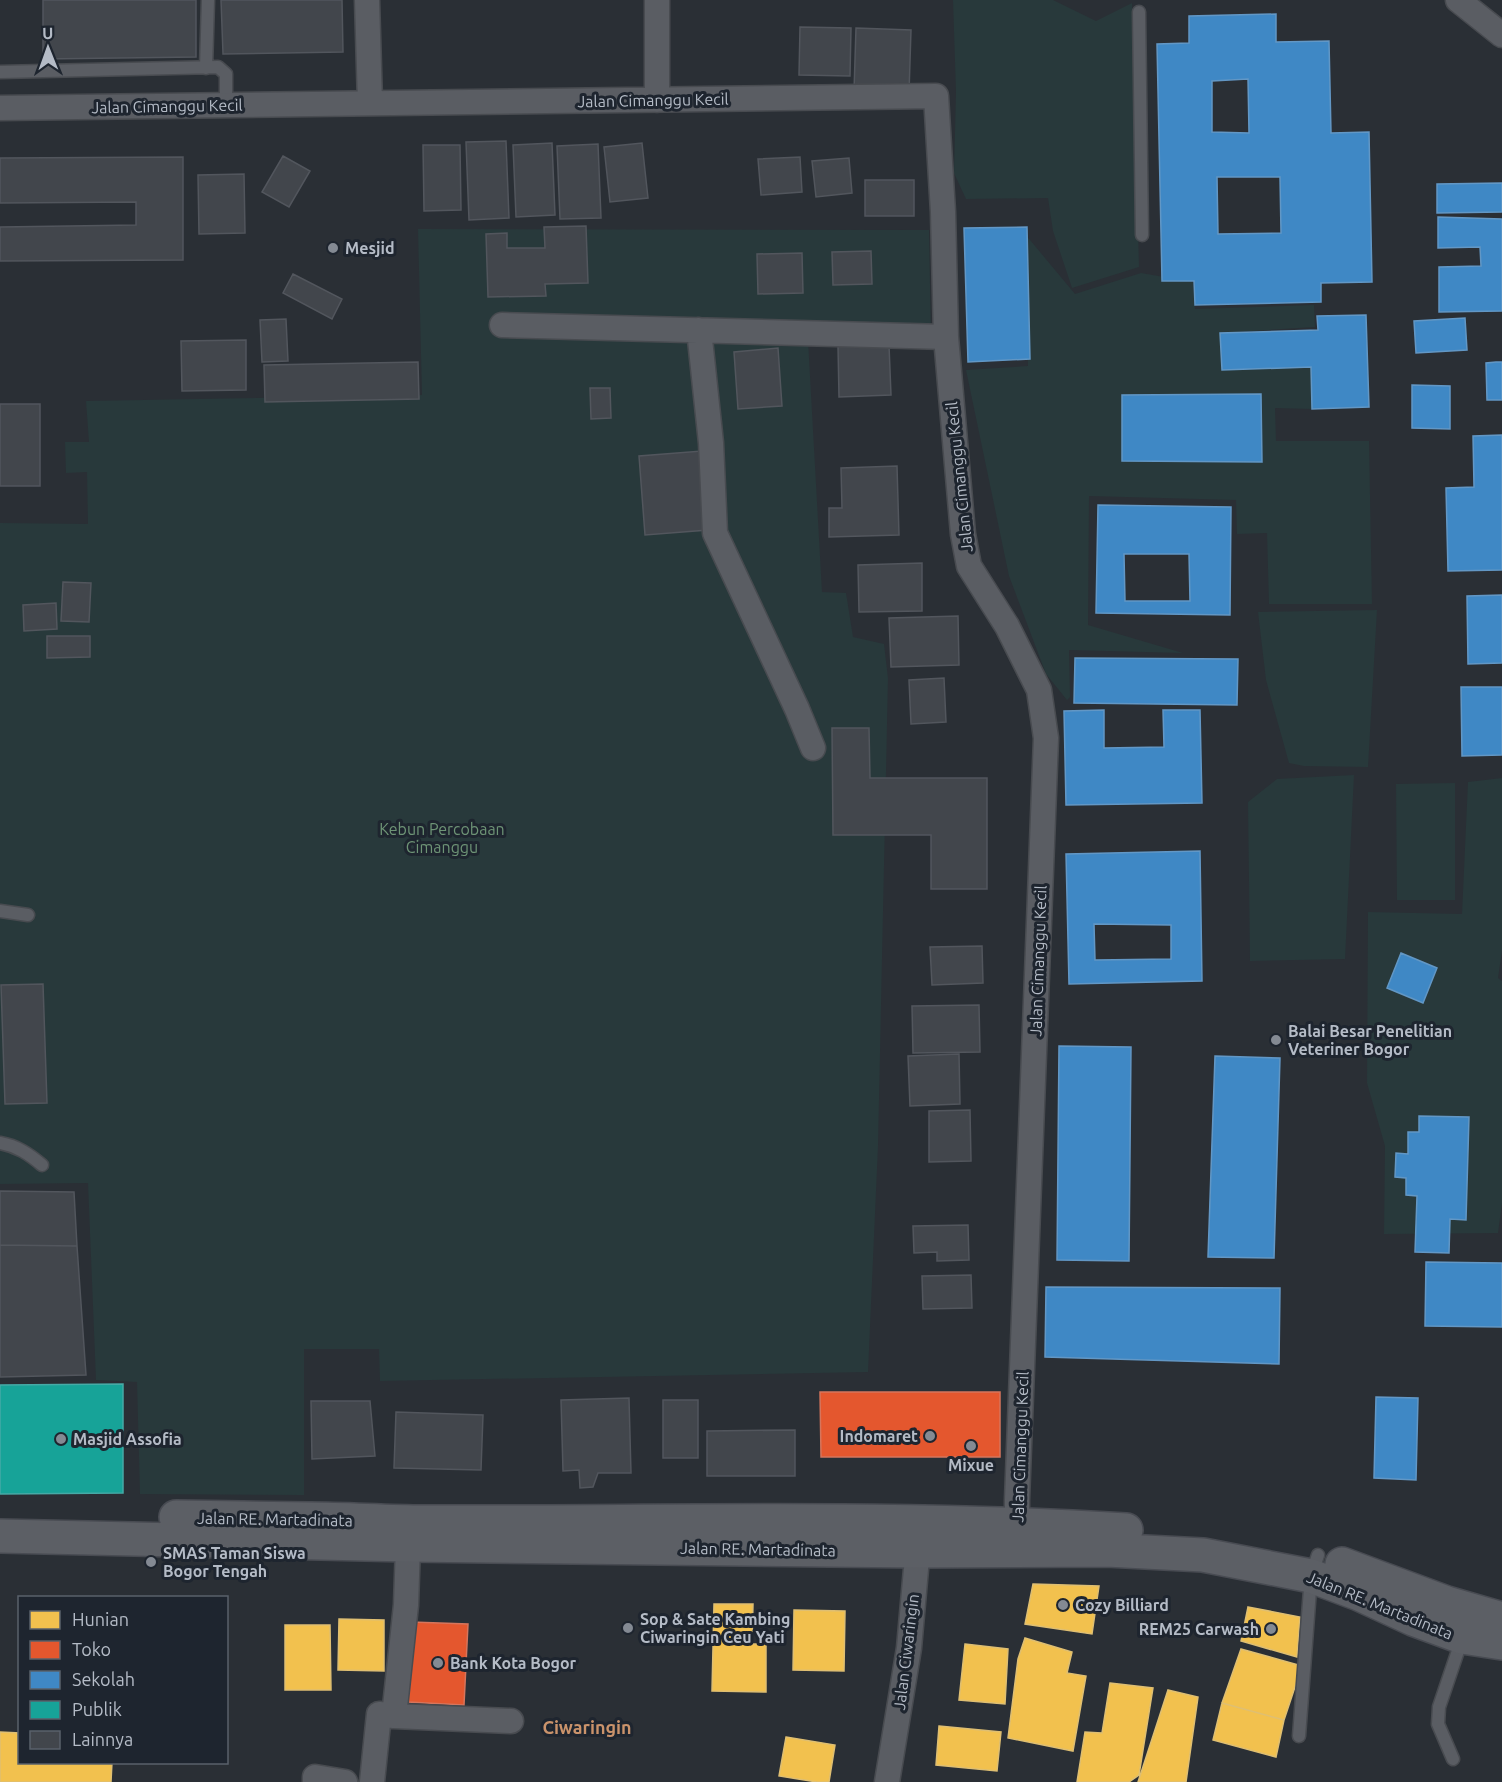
<svg xmlns="http://www.w3.org/2000/svg" width="1502" height="1782" viewBox="0 0 1502 1782" font-family="Ubuntu,sans-serif">
  <style>
    .green { fill: #28393b }
    .homes { fill: #f2c14e; stroke: #dfbf72; stroke-width: 1.5 }
    .shops { fill: #e4572e; stroke: #d6755c; stroke-width: 1.5 }
    .schools { fill: #3f88c5; stroke: #6297c5; stroke-width: 1.5; fill-rule: evenodd }
    .public { fill: #17a398; stroke: #46aaa6; stroke-width: 1.5 }
    .building { fill: #42464c; stroke: #52565d; stroke-width: 1.5 }
    .lines { fill: none; stroke-linecap: round; stroke-linejoin: round }
    .service-casing { stroke: #484b50; stroke-width: 15 }
    .minor-casing { stroke: #484b50; stroke-width: 27 }
    .primary-casing { stroke: #484b52; stroke-width: 36 }
    .service { stroke: #5a5d63; stroke-width: 12 }
    .minor { stroke: #5a5d63; stroke-width: 24 }
    .primary { stroke: #5c5f65; stroke-width: 33 }
    .poi-dot { fill: #848a93; stroke: #1e252f; stroke-width: 2 }
    .labels { text-anchor: middle; dominant-baseline: central; stroke-width: 6; stroke-linejoin: round; paint-order: stroke }
    .street-label { font-size: 16px; fill: #b4bbc6; stroke: #1e252f }
    .poi-label { font-size: 16px; font-weight: bold; fill: #b4bbc6; stroke: #1e252f; text-anchor: start }
    .park-label { font-size: 16px; fill: #6e9476; stroke: #1e252f }
    .neighbourhood-label { font-size: 18px; font-weight: bold; fill: #ca936b; stroke: #1e252f }
  </style>
  <rect width="100%" height="100%" fill="#2a2f35"/>
  <!-- green -->
  <path class="green" d="M953,0h100l43,21 36,-18 7,264 -67,21 -19,-57 -5,-33 -82,1 -12,-26 2,-81z
    M418,229l511,1 2,109 -123,1 14,252 24,1 7,44 31,7 4,34 -10,468 -10,226 -488,9 -1,-32h-75v146l-164,-1 -3,-112 -41,-2 -8,-197 -88,1v-661l88,1 -1,-52 -21,1 -1,-31h24l-3,-41 336,-6z
    M1025,234l50,60 66,-21 52,9 2,27 119,-4 1,22 -94,6 1,36 89,-2 1,42 -37,-1 1,33h93l3,163h-103l-2,-71 -30,1 -1,-34 -147,-4 -1,129 95,28 -114,-3 1,47 -3,3 -21,-26 -37,-98 -43,-206 62,-4z
    M1377,610l-9,157 -64,-1 -15,-3 -23,-83 -8,-68z
    M1354,775l-9,184 -95,2 -2,-159 29,-23z
    M1502,778v173l-4,27 4,3v222l-4,30 -114,1 1,-88 -18,-63 1,-171 94,2 6,-132z
    M1455,783v117h-58l-1,-116z"/>
  <!-- homes -->
  <path class="homes" d="M1033,1584l66,2 -7,48 -67,-10z
    M714,1604h39l-1,40h14v48l-54,-1z
    M1248,1607l52,10 -3,40 -56,-16z
    M794,1610l51,1 -1,60 -51,-1z
    M339,1619l45,1v51l-46,-1z
    M285,1625h45l1,65h-46z
    M1025,1638l47,14 -5,21 19,3 -13,75 -65,-13 10,-79z
    M965,1644l43,5 -3,55 -46,-4z
    M1241,1649l61,17 -18,54 -62,-17z
    M1110,1683l43,5 -14,87 -10,7h-52l8,-50 17,1z
    M1168,1690l30,7 -12,85h-48z
    M1222,1703l62,17 -8,37 -63,-17z
    M939,1726l62,6 -4,39 -61,-6z
    M0,1732l20,1v29h92l-1,20h-111z
    M786,1737l49,8 -6,37h-12l-38,-6z"/>
  <!-- shops -->
  <path class="shops" d="M820,1392h180v65h-179z
    M411,1622l57,2 -4,81 -56,-3z"/>
  <!-- schools -->
  <path class="schools" d="M1276,14v28l53,-1 2,92 38,-1 3,150 -51,1v19l-126,3 -1,-24h-32l-5,-237 32,-1v-27zM1248,79l1,54 -37,-1v-51zM1217,177h63l1,56 -63,1z
    M1502,183v29l-65,1v-29z
    M1438,217l64,2v92l-63,1v-45l42,-1 -1,-19 -42,1z
    M1027,227l3,132 -62,3 -4,-134z
    M1366,315l3,92 -57,2 -1,-42 -89,3 -2,-37 98,-3 -1,-14z
    M1465,318l2,32 -51,3 -2,-32z
    M1496,362h6v38h-15l-1,-37z
    M1412,385l38,1v43l-38,-1z
    M1261,394l1,68 -140,-1v-66z
    M1502,435v135l-54,1 -2,-83 28,-1 -1,-51z
    M1098,505l133,2 -1,108 -134,-2zM1124,554h65l1,47h-65z
    M1502,595v68l-34,1 -1,-68z
    M1075,658l163,1 -1,46 -163,-2z
    M1461,687h41v68l-40,1z
    M1104,710v38l60,-1 -1,-37h37l2,93 -136,2 -2,-94z
    M1200,851l2,130 -133,3 -3,-130zM1094,924l77,1v34l-76,1z
    M1401,953l36,15 -14,35 -36,-15z
    M1059,1046l72,1 -2,214 -72,-1z
    M1215,1056l65,2 -6,200 -66,-1z
    M1419,1116l50,1 -3,103 -16,-1 -1,34 -34,-1 2,-56 -11,-1v-17l-11,-1 1,-24 12,1v-22h11z
    M1426,1262l76,1v64l-77,-1z
    M1046,1287l234,1 -1,76 -234,-7z
    M1376,1397l42,1 -2,82 -42,-2z"/>
  <!-- public -->
  <path class="public" d="M123,1384v109l-123,1v-109z"/>
  <!-- building -->
  <path class="building" d="M43,0h153v57l-153,2z
    M221,0h121l1,52 -120,2z
    M800,27l51,1 -1,48 -51,-1z
    M856,28l55,2 -2,63 -55,-2z
    M506,141l3,77 -40,2 -3,-78z
    M552,143l3,72 -39,2 -3,-72z
    M642,143l6,55 -38,4 -6,-55z
    M598,144l3,74 -41,1 -3,-73z
    M423,145h37l1,65 -37,1z
    M283,156l27,15 -21,36 -27,-15z
    M183,157v103l-183,1v-34l136,-2v-23l-136,1v-45z
    M800,157l2,35 -41,3 -3,-36z
    M849,158l3,35 -36,4 -4,-36z
    M244,174l1,59 -46,1 -1,-59z
    M865,180h49v36h-49z
    M586,226l2,57 -43,1 1,12 -58,1 -2,-63 21,-1v15h38l-1,-21z
    M871,251l1,33 -39,1 -1,-33z
    M802,253l1,40 -45,1 -1,-40z
    M293,274l49,25 -10,20 -49,-26z
    M286,319l2,42 -26,1 -2,-42z
    M246,340v50l-64,1 -1,-50z
    M889,345l2,50 -52,2 -1,-51z
    M778,348l4,58 -44,3 -4,-57z
    M418,362l1,37 -154,3 -1,-37z
    M590,388h20l1,30 -20,1z
    M0,404h40v82h-40z
    M702,451l6,79 -63,5 -6,-79z
    M897,466l2,69 -70,2v-29h13l-1,-40z
    M922,563v48l-63,1 -1,-47z
    M63,582l28,1 -2,39 -28,-1z
    M56,603l1,26 -33,2 -1,-26z
    M958,616l1,49 -68,2 -2,-49z
    M47,636h43v21l-43,1z
    M944,678l2,44 -35,2 -2,-44z
    M832,728h37l1,50h117v111h-56v-54h-98z
    M982,946l1,37 -51,2 -2,-38z
    M43,984l4,119 -42,1 -4,-119z
    M979,1005l1,47 -67,1 -1,-47z
    M959,1054l1,50 -50,2 -2,-50z
    M970,1110l1,51 -42,1v-51z
    M0,1191l74,1 3,54 -77,-1z
    M968,1225l1,35 -32,1v-9l-23,1 -1,-27z
    M0,1245l77,1 9,129 -86,2z
    M971,1275l1,33 -49,1 -1,-33z
    M629,1398l2,75h-33l-5,14 -13,1 -1,-18 -16,1 -2,-71z
    M663,1400h35v58h-35z
    M311,1401h59l5,55 -63,3z
    M396,1412l87,3 -2,55 -87,-2z
    M795,1430v46h-88v-45z"/>
  <g class="lines">
    <defs>
      <path id="service" d="M1139,12l3,223
        M206,68l2,-68
        M0,72l218,-5 8,7v31
        M0,911l28,4
        M0,1143c17,3 29,11 42,22
        M1299,1736l12,-160 7,-21
        M1453,1759l-15,-35 1,-17 23,-68"/>
      <path id="minor" d="M367,0l3,103
        M657,0v100
        M1458,0l44,35
        M0,108l936,-12 7,116 3,125 17,197 6,32 38,60 32,64 7,48 -29,762v41
        M502,325l444,12
        M699,330l12,113 4,90 82,176 16,39
        M394,1716l117,5
        M315,1782v-5l30,5
        M372,1782l7,-68 15,2 12,-111 2,-60
        M887,1782l22,-134 10,-113"/>
      <path id="primary" d="M176,1517c45,1 89,1 134,2 38,0 76,3 114,3 235,1 468,-7 702,8
        M0,1536l408,9 510,6 189,-1 96,5 108,21 48,18 54,25 49,18 40,6
        M1342,1564l105,39 55,16"/>
    </defs>
    <!-- service casing -->
    <use href="#service" class="service-casing"/>
    <!-- minor casing -->
    <use href="#minor" class="minor-casing"/>
    <!-- primary casing -->
    <use href="#primary" class="primary-casing"/>
    <!-- service -->
    <use href="#service" class="service"/>
    <!-- minor -->
    <use href="#minor" class="minor"/>
    <!-- primary -->
    <use href="#primary" class="primary"/>
  </g>
  <!-- markers -->
  <g class="poi-dot">
    <circle cx="333" cy="248" r="6"/>
    <circle cx="1276" cy="1040" r="6"/>
    <circle cx="930" cy="1436" r="6"/>
    <circle cx="61" cy="1439" r="6"/>
    <circle cx="971" cy="1446" r="6"/>
    <circle cx="151" cy="1562" r="6"/>
    <circle cx="1063" cy="1605" r="6"/>
    <circle cx="628" cy="1628" r="6"/>
    <circle cx="1271" cy="1629" r="6"/>
    <circle cx="438" cy="1663" r="6"/>
  </g>
  <g class="labels">
    <!-- street labels -->
    <g class="street-label">
      <text transform="translate(653 100) rotate(-1)">Jalan Cimanggu Kecil</text>
      <text transform="translate(167 106) rotate(-1)">Jalan Cimanggu Kecil</text>
      <text transform="translate(959 477) rotate(-96)">Jalan Cimanggu Kecil</text>
      <text transform="translate(1038 961) rotate(-88)">Jalan Cimanggu Kecil</text>
      <text transform="translate(1020 1447) rotate(-88)">Jalan Cimanggu Kecil</text>
      <text transform="translate(275 1519) rotate(1)">Jalan RE. Martadinata</text>
      <text transform="translate(758 1549) rotate(1)">Jalan RE. Martadinata</text>
      <text transform="translate(1380 1605) rotate(22)">Jalan RE. Martadinata</text>
      <text transform="translate(906 1652) rotate(-83)">Jalan Ciwaringin</text>
    </g>
    <!-- poi labels -->
    <g class="poi-label">
      <text x="345" y="248">Mesjid</text>
      <text x="1288" y="1031">Balai Besar Penelitian<tspan x="1288" dy="18">Veteriner Bogor</tspan></text>
      <text x="918" y="1436" text-anchor="end">Indomaret</text>
      <text x="73" y="1439">Masjid Assofia</text>
      <text x="971" y="1465" text-anchor="middle">Mixue</text>
      <text x="163" y="1553">SMAS Taman Siswa<tspan x="163" dy="18">Bogor Tengah</tspan></text>
      <text x="1075" y="1605">Cozy Billiard</text>
      <text x="640" y="1619">Sop &amp; Sate Kambing<tspan x="640" dy="18">Ciwaringin Ceu Yati</tspan></text>
      <text x="1259" y="1629" text-anchor="end">REM25 Carwash</text>
      <text x="450" y="1663">Bank Kota Bogor</text>
    </g>
    <!-- park labels -->
    <g class="park-label">
      <text x="442" y="829">Kebun Percobaan<tspan x="442" dy="18">Cimanggu</tspan></text>
    </g>
    <!-- neighbourhood labels -->
    <g class="neighbourhood-label">
      <text x="587" y="1727">Ciwaringin</text>
    </g>
  </g>
  <!-- legend -->
  <rect x="18" y="1596" width="210" height="168" fill="#1e252f" stroke="#5a616b" stroke-width="1.5"/>
  <rect x="30" y="1611" width="30" height="18" fill="#f2c14e" stroke="#5a616b" stroke-width="1.5"/>
  <text x="72" y="1626" font-size="18" fill="#b4bbc6">Hunian</text>
  <rect x="30" y="1641" width="30" height="18" fill="#e4572e" stroke="#5a616b" stroke-width="1.5"/>
  <text x="72" y="1656" font-size="18" fill="#b4bbc6">Toko</text>
  <rect x="30" y="1671" width="30" height="18" fill="#3f88c5" stroke="#5a616b" stroke-width="1.5"/>
  <text x="72" y="1686" font-size="18" fill="#b4bbc6">Sekolah</text>
  <rect x="30" y="1701" width="30" height="18" fill="#17a398" stroke="#5a616b" stroke-width="1.5"/>
  <text x="72" y="1716" font-size="18" fill="#b4bbc6">Publik</text>
  <rect x="30" y="1731" width="30" height="18" fill="#42464c" stroke="#5a616b" stroke-width="1.5"/>
  <text x="72" y="1746" font-size="18" fill="#b4bbc6">Lainnya</text>
  <!-- north arrow -->
  <g transform="translate(48 48) rotate(359)" stroke="#1e252f" stroke-width="4.5" paint-order="stroke">
  <path d="M0-4.5L10 22L0 15L-10 22Z" fill="#b4bbc6"/>
  <text y="-9" font-size="16" font-weight="bold" text-anchor="middle" fill="#b4bbc6">U</text>
  </g>
</svg>
